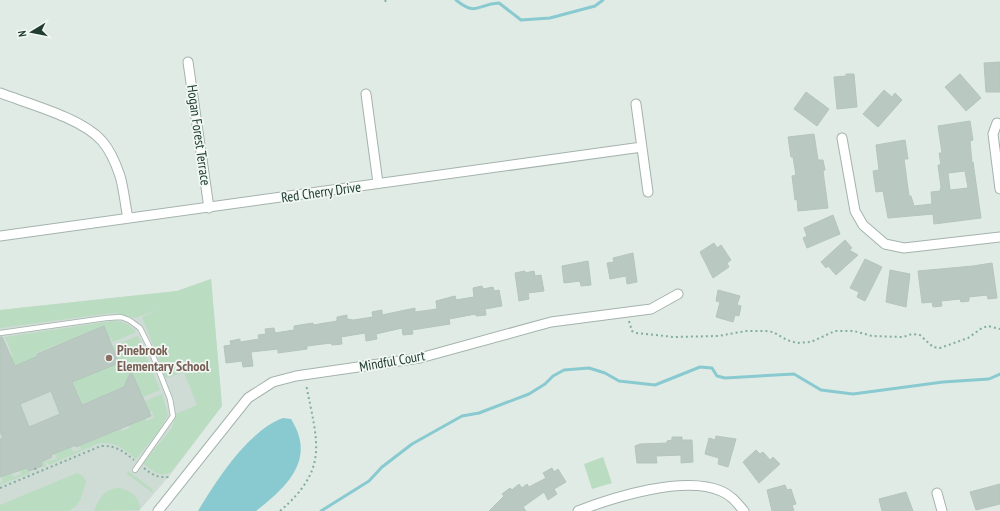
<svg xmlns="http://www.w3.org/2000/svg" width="1000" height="511" viewBox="0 0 1000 511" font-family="'PT Sans Narrow',sans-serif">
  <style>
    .built { fill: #cfdbd5 }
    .green { fill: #badcc0 }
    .water { fill: #89cad0 }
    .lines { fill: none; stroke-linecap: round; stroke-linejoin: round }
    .stream { stroke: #89cad0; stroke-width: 3 }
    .building { fill: #b9c9c1; stroke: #b3c5bc; fill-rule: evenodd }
    .lane-casing { stroke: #a4b3ad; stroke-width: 6 }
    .street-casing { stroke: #a4b3ad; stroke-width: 11 }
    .path { stroke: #82ae9d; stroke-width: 2; stroke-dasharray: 2 3; stroke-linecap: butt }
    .lane { stroke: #fff; stroke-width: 4.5 }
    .street { stroke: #fff; stroke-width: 9 }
    .education-dot { fill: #8d6e63; stroke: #f1f8f4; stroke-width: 1.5 }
    .labels { text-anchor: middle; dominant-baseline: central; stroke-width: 3.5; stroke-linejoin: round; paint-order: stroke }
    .street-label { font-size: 14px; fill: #213c33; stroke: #f1f8f4 }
    .education-label { font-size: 14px; font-weight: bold; fill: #785e54; stroke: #f1f8f4; text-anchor: start }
  </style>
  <rect width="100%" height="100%" fill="#e1ebe6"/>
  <!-- built -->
  <path class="built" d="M211,279l11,127 -52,69 -31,36h-139v-201l177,-19z"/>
  <!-- green -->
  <path class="green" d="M211,279l11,127 -51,66c-13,6 -18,-1 -28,-9l29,-35 4,-14 21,-9 -13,-33 -19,6 -2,-6 26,-10 -1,-2 -25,10 -21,-53 18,-8 -25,9 -19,-5 -13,1 -103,14v-18l177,-19z
    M113,321c9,0 17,3 23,11l-23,10 -2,-4 -2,1 -5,-13 -68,27 1,3 -28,12 3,-14 -7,-17z
    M138,336l22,54 -17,7 -7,-15 -54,22 -9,-22 45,-19 -5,-17z
    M162,394l6,21 -10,17 -22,27c-12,-10 -22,-19 -39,-15l-48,21 -2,-3 -2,1 1,3 -3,1 -2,-5 16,-3 -2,-5 16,-7 2,5 8,-3 -1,-3 41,-17 1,2 7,-3v-3l17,-7 1,3 7,-3 -2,-7 -3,1 -4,-11z
    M603,457l9,26 -20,6 -8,-25z
    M27,468l3,5 -30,12v-2l3,-2 -2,-4 10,-4 3,4 7,-3 -1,-3z
    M128,471l24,18 1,4 -26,-19z
    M77,473l6,3 3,6c-4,12 -5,24 -18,29h-68v-6z
    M117,488c12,1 24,9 23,22l-46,1c5,-12 9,-21 23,-23z"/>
  <!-- water -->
  <path class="water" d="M283,418l8,1c26,41 -5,68 -35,92h-58c19,-32 50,-80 85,-93z"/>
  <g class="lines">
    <!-- stream -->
    <path class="stream" d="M456,0c21,17 21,4 43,3l22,17 29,-2 45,-12 8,-6
      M321,511l48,-30 13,-14 30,-23 50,-28 17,-3 50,-19 16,-10 8,-8 11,-6 25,-2 16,5 14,8 36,4 45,-18 12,1 5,8 8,2 69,-4 27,16 32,4 90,-12 46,-3 11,-5"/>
  </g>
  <!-- building -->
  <path class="building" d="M1000,62v30h-14l-2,-29z
    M846,74h8l3,33 -20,2 -3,-32 12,-1z
    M960,74l21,24 -15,13 -21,-24z
    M884,90l8,7 3,-4 7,7 -24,27 -15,-13z
    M806,92l23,17 -12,17 -23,-17z
    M970,121l3,19 -3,1 2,22 1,-1 8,56 -47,6 -1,-10 -45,4 -5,-27 -7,1 -3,-21 6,-1 -3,-25 29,-5 3,19h-4l5,37h2l3,10 18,-2 -1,-12 9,-1 1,-4 -3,-22h3l-2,-12h3l-4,-27zM965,171l3,17 -18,2 -2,-17z
    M814,134l4,26h5l2,10 -2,1 5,37 -30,3 -1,-12 -2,1 -3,-24 4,-1 -3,-18h-2l-3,-20z
    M833,215l7,19 -33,14 -4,-10 4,-2 -3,-8z
    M845,240l7,8 -3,2 9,5 -22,20 -8,-9 -2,2 -5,-6z
    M714,243l3,5 4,-3 10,15 -4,3 2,4 -16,11 -13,-26z
    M633,253l4,29 -10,2 -1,-8 -16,3 -3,-16 7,-1 -1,-4z
    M865,259l17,8 -17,34 -8,-4 2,-5 -9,-4z
    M588,261l3,24 -10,1 -1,-5 -16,2 -2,-17z
    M992,263l5,35 -9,1 -1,-4 -18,2v4l-8,1 -1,-3 -19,2 1,5 -9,1 -1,-5 -10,1 -4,-32 55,-5z
    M890,270l20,4 -4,33 -20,-5z
    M525,271v2l9,-2 1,5 6,-1 3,16 -16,2 1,6 -10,2 -4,-28z
    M482,286l1,3 10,-2 1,4 5,-1 3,16 -17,3 1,6 -10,1v-2l-27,5 1,5 -38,6 1,4 -10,1 -1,-7 -26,6 1,5 -11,2 -1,-8 -24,4 1,7 -10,1 -1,-2 -24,3v3l-29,4v-4l-27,3 2,14 -10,1 -1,-6 -16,2 -2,-17 7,-1 -1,-4 10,-2v3l19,-3 -1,-4 8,-1 -1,-5 9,-1 1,5 19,-3v-4l19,-3v2l24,-4v-4l10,-2v4l6,1 20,-3 -1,-5 10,-2v5l33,-7v4l22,-3 -1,-8 19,-5 1,4 18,-3 -1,-9z
    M718,290l22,6 -3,9 4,1 -2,10 -4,-1 -2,7 -17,-5 4,-15 -4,-1z
    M104,326l15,37 -47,19 10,23 42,-18 7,-16 20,45 -75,31v-2l-25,10 1,2 -11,5 1,4 -13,5 -2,-3 -27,9v-38l3,-1 -3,-6v-95h2l13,29 23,-10 -1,-2zM51,391l9,23 -31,13 -9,-23z
    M716,436l20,3 -8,28 -10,-3 1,-6 -14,-4 4,-16 6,2z
    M672,437h10v3h10l1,22 -12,1v-8l-25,1 1,7h-20l-2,-17 5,-2 27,-1v-2l5,-1z
    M756,450l4,4 3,-2 7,8 3,-3 7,7 -21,19 -16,-21z
    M552,468l2,4 4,-3 8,13 -12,7 3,5 -9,6 -4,-8 -21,15 3,4h-37l15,-15 -2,-2 8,-6 2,2 7,-6 3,4 5,-4 2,3 17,-9 -3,-5z
    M1000,484v20l-24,6 -6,-18z
    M785,485l2,5 4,-1 5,15 -4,1 2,6h-22l-5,-21z
    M906,492l7,19h-31l-3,-12z"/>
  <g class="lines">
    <defs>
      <path id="lane" d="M0,333l106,-15 15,-1 8,3 11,8 10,20 20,51 3,17 -38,54"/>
      <path id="street" d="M188,62l21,146
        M0,93c29,11 82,25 102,48 8,9 14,23 18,35 4,13 5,29 8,42
        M366,94l12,89
        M636,104l12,88
        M997,123l-4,11 7,55
        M842,138l13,73 8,14 22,19 19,4 96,-11
        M0,236l642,-89
        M937,493l5,18
        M158,511l90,-113 25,-16 23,-6 124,-18 131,-36 100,-13 27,-15
        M578,511c36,-14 106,-36 143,-20 10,4 16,12 23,20"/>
    </defs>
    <!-- lane casing -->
    <use href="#lane" class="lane-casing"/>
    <!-- street casing -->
    <use href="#street" class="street-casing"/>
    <!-- path -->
    <path class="path" d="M385,0l2,4
      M629,321l3,10 4,2 38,4 44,-1 28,-5h20l7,1 14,8 10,3 14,-1 24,-11h19l18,5 31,1 9,-3 8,1 13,12 7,1 28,-10 14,-10 6,-2 12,3
      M35,468l2,5
      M144,468c8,7 14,10 26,9
      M0,488l101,-42c14,-1 22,5 33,14
      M280,511c50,-43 37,-69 26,-127"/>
    <!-- lane -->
    <use href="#lane" class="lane"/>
    <!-- street -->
    <use href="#street" class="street"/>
  </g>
  <!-- markers -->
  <circle class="education-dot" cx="109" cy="358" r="4"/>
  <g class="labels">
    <!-- street labels -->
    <g class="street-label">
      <text transform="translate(199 135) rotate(82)">Hogan Forest Terrace</text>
      <text transform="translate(321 192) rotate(-8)">Red Cherry Drive</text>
      <text transform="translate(392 361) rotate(-10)">Mindful Court</text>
    </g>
    <!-- education labels -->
    <g class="education-label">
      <text x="117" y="350">Pinebrook<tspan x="117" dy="16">Elementary School</tspan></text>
    </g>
  </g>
  <!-- north arrow -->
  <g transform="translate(32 32) rotate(260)" stroke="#f1f8f4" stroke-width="3" paint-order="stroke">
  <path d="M0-3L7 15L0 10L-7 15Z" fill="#213c33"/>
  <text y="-6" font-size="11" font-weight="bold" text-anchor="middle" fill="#213c33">N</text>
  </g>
</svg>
